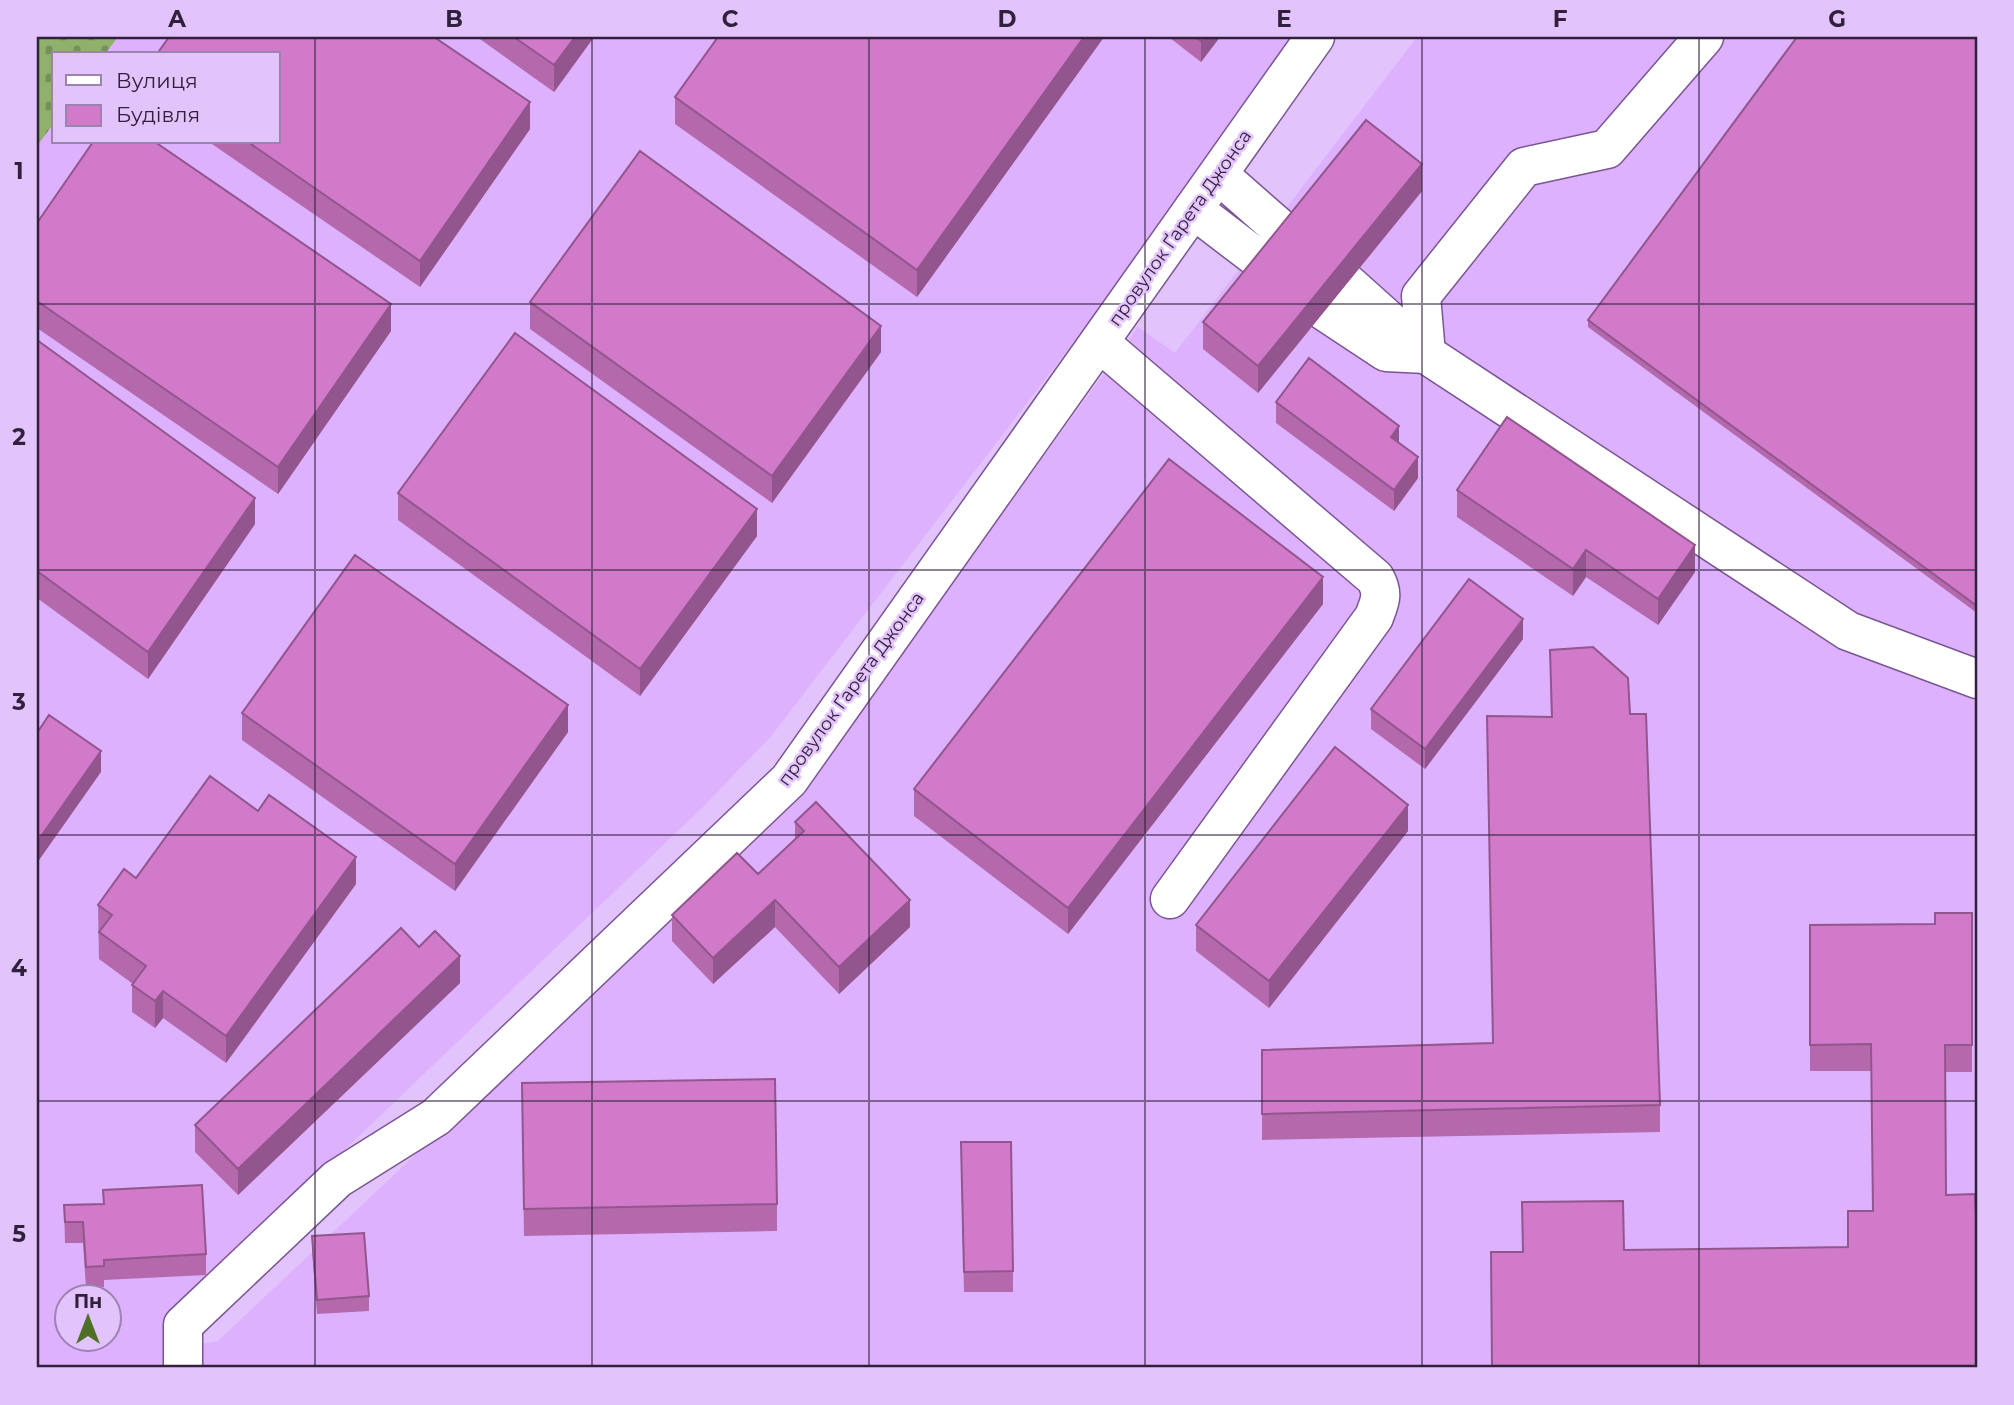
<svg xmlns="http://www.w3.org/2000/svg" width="2014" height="1405" viewBox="0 0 2014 1405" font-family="Montserrat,sans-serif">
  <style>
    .built { fill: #ddb1fe; fill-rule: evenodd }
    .cemetery { fill: url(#cemetery-stones) }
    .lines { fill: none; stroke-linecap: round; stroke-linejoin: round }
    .minor-casing { stroke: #7a5594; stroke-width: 41 }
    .minor { stroke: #fff; stroke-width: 38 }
    .wall { fill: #b469ad }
    .shaded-wall { fill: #92558d }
    .building { fill: #d17ac9; stroke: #92558d; stroke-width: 2 }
    .grid { fill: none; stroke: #30203b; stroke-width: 2; stroke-opacity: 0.55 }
    .labels { text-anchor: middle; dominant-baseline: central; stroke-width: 5; stroke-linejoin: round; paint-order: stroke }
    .street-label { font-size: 18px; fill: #30203b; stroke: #e3c3fc }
    .neatline { fill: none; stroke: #30203b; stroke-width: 2.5 }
    .grid-label { font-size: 23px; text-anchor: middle; font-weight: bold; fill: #30203b }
  </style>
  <defs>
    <pattern id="cemetery-stones" width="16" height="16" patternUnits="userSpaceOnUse" patternTransform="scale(1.75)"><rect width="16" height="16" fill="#8fb16c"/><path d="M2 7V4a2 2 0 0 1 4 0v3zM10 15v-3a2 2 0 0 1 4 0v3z" fill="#75905a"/></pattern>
  </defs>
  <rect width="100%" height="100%" fill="#e3c3fc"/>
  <!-- built -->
  <path class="built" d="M117,37h1191l-536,698 -67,70 -533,510 3,33 43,-7 579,-547 341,-467 37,26 242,-316h560v1331h-1940v-1222l17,-24v20h224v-88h-174zM66,1296h42v42h-42z"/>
  <!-- cemetery -->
  <path class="cemetery" d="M37,37h81l-13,17h-51v69l-17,23z"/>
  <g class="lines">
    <defs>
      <path id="minor" d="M1218,174l74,65
        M1193,209l76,58
        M1347,283l79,71 422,277 129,48
        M1324,311l62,41 40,2 -5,-58 103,-129 83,-18 97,-112
        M1099,342l276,236c9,16 5,23 -1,39l-204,282
        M183,1368v-43l154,-146 99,-62 353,-337 526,-743"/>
    </defs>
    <!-- minor casing -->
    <use href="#minor" class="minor-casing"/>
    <!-- minor -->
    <use href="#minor" class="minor"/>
  </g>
  <!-- wall -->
  <path class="wall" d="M477,37h117l-40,55z
    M1104,37l-187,260 -242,-173v-27z
    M1170,37h50l-19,25 -31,-24z
    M1977,37v576l-389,-286v-7z
    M530,129l-110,158 -211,-145h69z
    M1422,191l-164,202 -55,-44v-27z
    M37,223l354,108 -113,163 -241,-166z
    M530,302l351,50 -109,151 -242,-174z
    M37,340l218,184 -107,155 -111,-81z
    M1276,402l123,41 19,35 -24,33 -118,-88z
    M1457,490l238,82 -37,53 -72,-48 -13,19 -116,-79z
    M398,493l359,43 -117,160 -242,-176z
    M1323,604l-255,330 -154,-118v-27z
    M1523,639l-98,130 -54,-40v-20z
    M1550,650l110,455v27l-398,8v-90l231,-7 58,-326z
    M242,713l326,19 -113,159 -213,-151z
    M795,822l115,105 -71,67 -64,-67 -62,57 -41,-43v-26l86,-41 37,-35z
    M1408,831l-139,177 -73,-57v-26z
    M136,878l220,6 -130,179 -63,-45 -8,10 -23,-16v-27l1,-1 -34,-25 -1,-54z
    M1972,913v159h-27l1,123 31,173 -353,-118 224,-3 25,-36 -2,-140h-61v-146l125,-1z
    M419,947l41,36 -222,212 -43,-43v-27z
    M522,1110l255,94v27l-253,5z
    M961,1163l52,108v21h-49z
    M103,1190l103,64v21l-102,5v7l-18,1 -3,-45h-18l-1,-38 39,-1z
    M312,1236l57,60v15l-52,3 -5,-64z"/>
  <!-- shaded-wall -->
  <path class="shaded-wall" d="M575,37h19l-40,55v-27z
    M1084,37h20l-187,260v-27z
    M1204,37h16l-19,25v-21z
    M530,102v27l-110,158v-26z
    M1422,164v27l-164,202v-27z
    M391,304v27l-113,163v-27z
    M881,326v26l-109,151v-27z
    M1399,426v20l-8,-9z
    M1418,457v21l-24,33v-21z
    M255,498v26l-107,155v-27z
    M757,509v27l-117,160v-27z
    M1695,545v27l-37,53v-26z
    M1586,550v27l-13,19v-27z
    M1323,577v27l-255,330v-26z
    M1523,619v20l-98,130v-20z
    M568,705v27l-113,159v-27z
    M101,751v21l-64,91v-21z
    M1408,805v26l-139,177v-27z
    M356,857v27l-130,179v-27z
    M775,900v27l-62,57v-26z
    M910,900v27l-71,67v-27z
    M460,956v27l-222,212v-26z
    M163,991v27l-8,10v-27z"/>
  <!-- building -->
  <path class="building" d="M169,37h265l96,65 -110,159 -172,-119h30v-88h-121z
    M514,37h61l-21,28z
    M718,37h366l-167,233 -242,-173z
    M1195,37h9l-3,4z
    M1797,37h180v569l-389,-286z
    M1366,120l56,44 -164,202 -55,-44z
    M93,142h62l236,162 -113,163 -241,-166v-78z
    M640,151l241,175 -109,150 -242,-174z
    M515,333l242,176 -117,160 -242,-176z
    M37,340l218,158 -107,154 -111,-81z
    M1309,358l90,68 -8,11 27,20 -24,33 -118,-88z
    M1507,417l188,128 -37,54 -72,-49 -13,19 -116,-79z
    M1169,459l154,118 -255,331 -154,-119z
    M355,555l213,150 -113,159 -213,-151z
    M1469,579l54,40 -98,130 -54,-40z
    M1593,647l35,31 2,36h16l14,391 -398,9v-64l231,-7 -6,-327 65,1 -2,-67z
    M49,715l52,36 -64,91v-109z
    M1335,747l73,58 -139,176 -73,-56z
    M210,776l48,35 11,-16 87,62 -130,179 -63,-45 -8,10 -23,-16 14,-19 -47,-34 13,-17 -14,-10 26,-36 12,9z
    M816,802l94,98 -71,67 -64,-67 -62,58 -41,-43 65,-62 21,21 46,-43 -9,-9z
    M1935,913h37v132h-27l1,150 29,-1 2,48v126h-485l-1,-116h32l-1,-50 101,-1 1,49 224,-3v-36h25l-2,-167 -61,1v-120l125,-1z
    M401,928l18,19 16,-16 25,25 -222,213 -43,-44z
    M775,1079l2,125 -253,5 -2,-126z
    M961,1142h50l2,129 -49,1z
    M202,1185l4,69 -102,6v6l-18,1 -3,-45h-18l-1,-17 40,-1 -1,-14z
    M364,1233l5,63 -52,4 -5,-64z"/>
  <!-- grid -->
  <path class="grid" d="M315,37v1331M592,37v1331M869,37v1331M1145,37v1331M1422,37v1331M1699,37v1331M37,304h1940M37,570h1940M37,835h1940M37,1101h1940"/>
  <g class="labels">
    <!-- street labels -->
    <g class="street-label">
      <text transform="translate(1180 228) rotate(-55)">провулок Ґарета Джонса</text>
      <text transform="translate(851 689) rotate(-54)">провулок Ґарета Джонса</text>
    </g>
  </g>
  <!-- border -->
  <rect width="2014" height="1405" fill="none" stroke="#e3c3fc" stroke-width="77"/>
  <!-- legend -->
  <rect x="52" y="52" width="228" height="91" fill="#e3c3fc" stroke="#9b82af" stroke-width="2"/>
  <rect x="66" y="75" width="35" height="10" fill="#ffffff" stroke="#9b82af" stroke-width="2"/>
  <text x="116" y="88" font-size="21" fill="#30203b">Вулиця</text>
  <rect x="66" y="105" width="35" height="21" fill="#d17ac9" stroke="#9b82af" stroke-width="2"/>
  <text x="116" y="122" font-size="21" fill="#30203b">Будівля</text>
  <!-- north arrow -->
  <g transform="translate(88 1318)"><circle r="33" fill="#e3c3fc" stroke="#9b82af" stroke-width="2"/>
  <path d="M0-5L12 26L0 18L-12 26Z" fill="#4e6f26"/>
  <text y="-10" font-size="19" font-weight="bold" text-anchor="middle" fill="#30203b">Пн</text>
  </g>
  <rect x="38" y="38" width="1938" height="1328" class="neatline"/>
  <g class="grid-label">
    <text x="177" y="27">A</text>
    <text x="454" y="27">B</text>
    <text x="730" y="27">C</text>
    <text x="1007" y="27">D</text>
    <text x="1284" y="27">E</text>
    <text x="1560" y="27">F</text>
    <text x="1837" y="27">G</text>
    <text x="19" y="179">1</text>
    <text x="19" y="445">2</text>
    <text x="19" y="710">3</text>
    <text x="19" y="976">4</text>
    <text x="19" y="1242">5</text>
  </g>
</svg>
